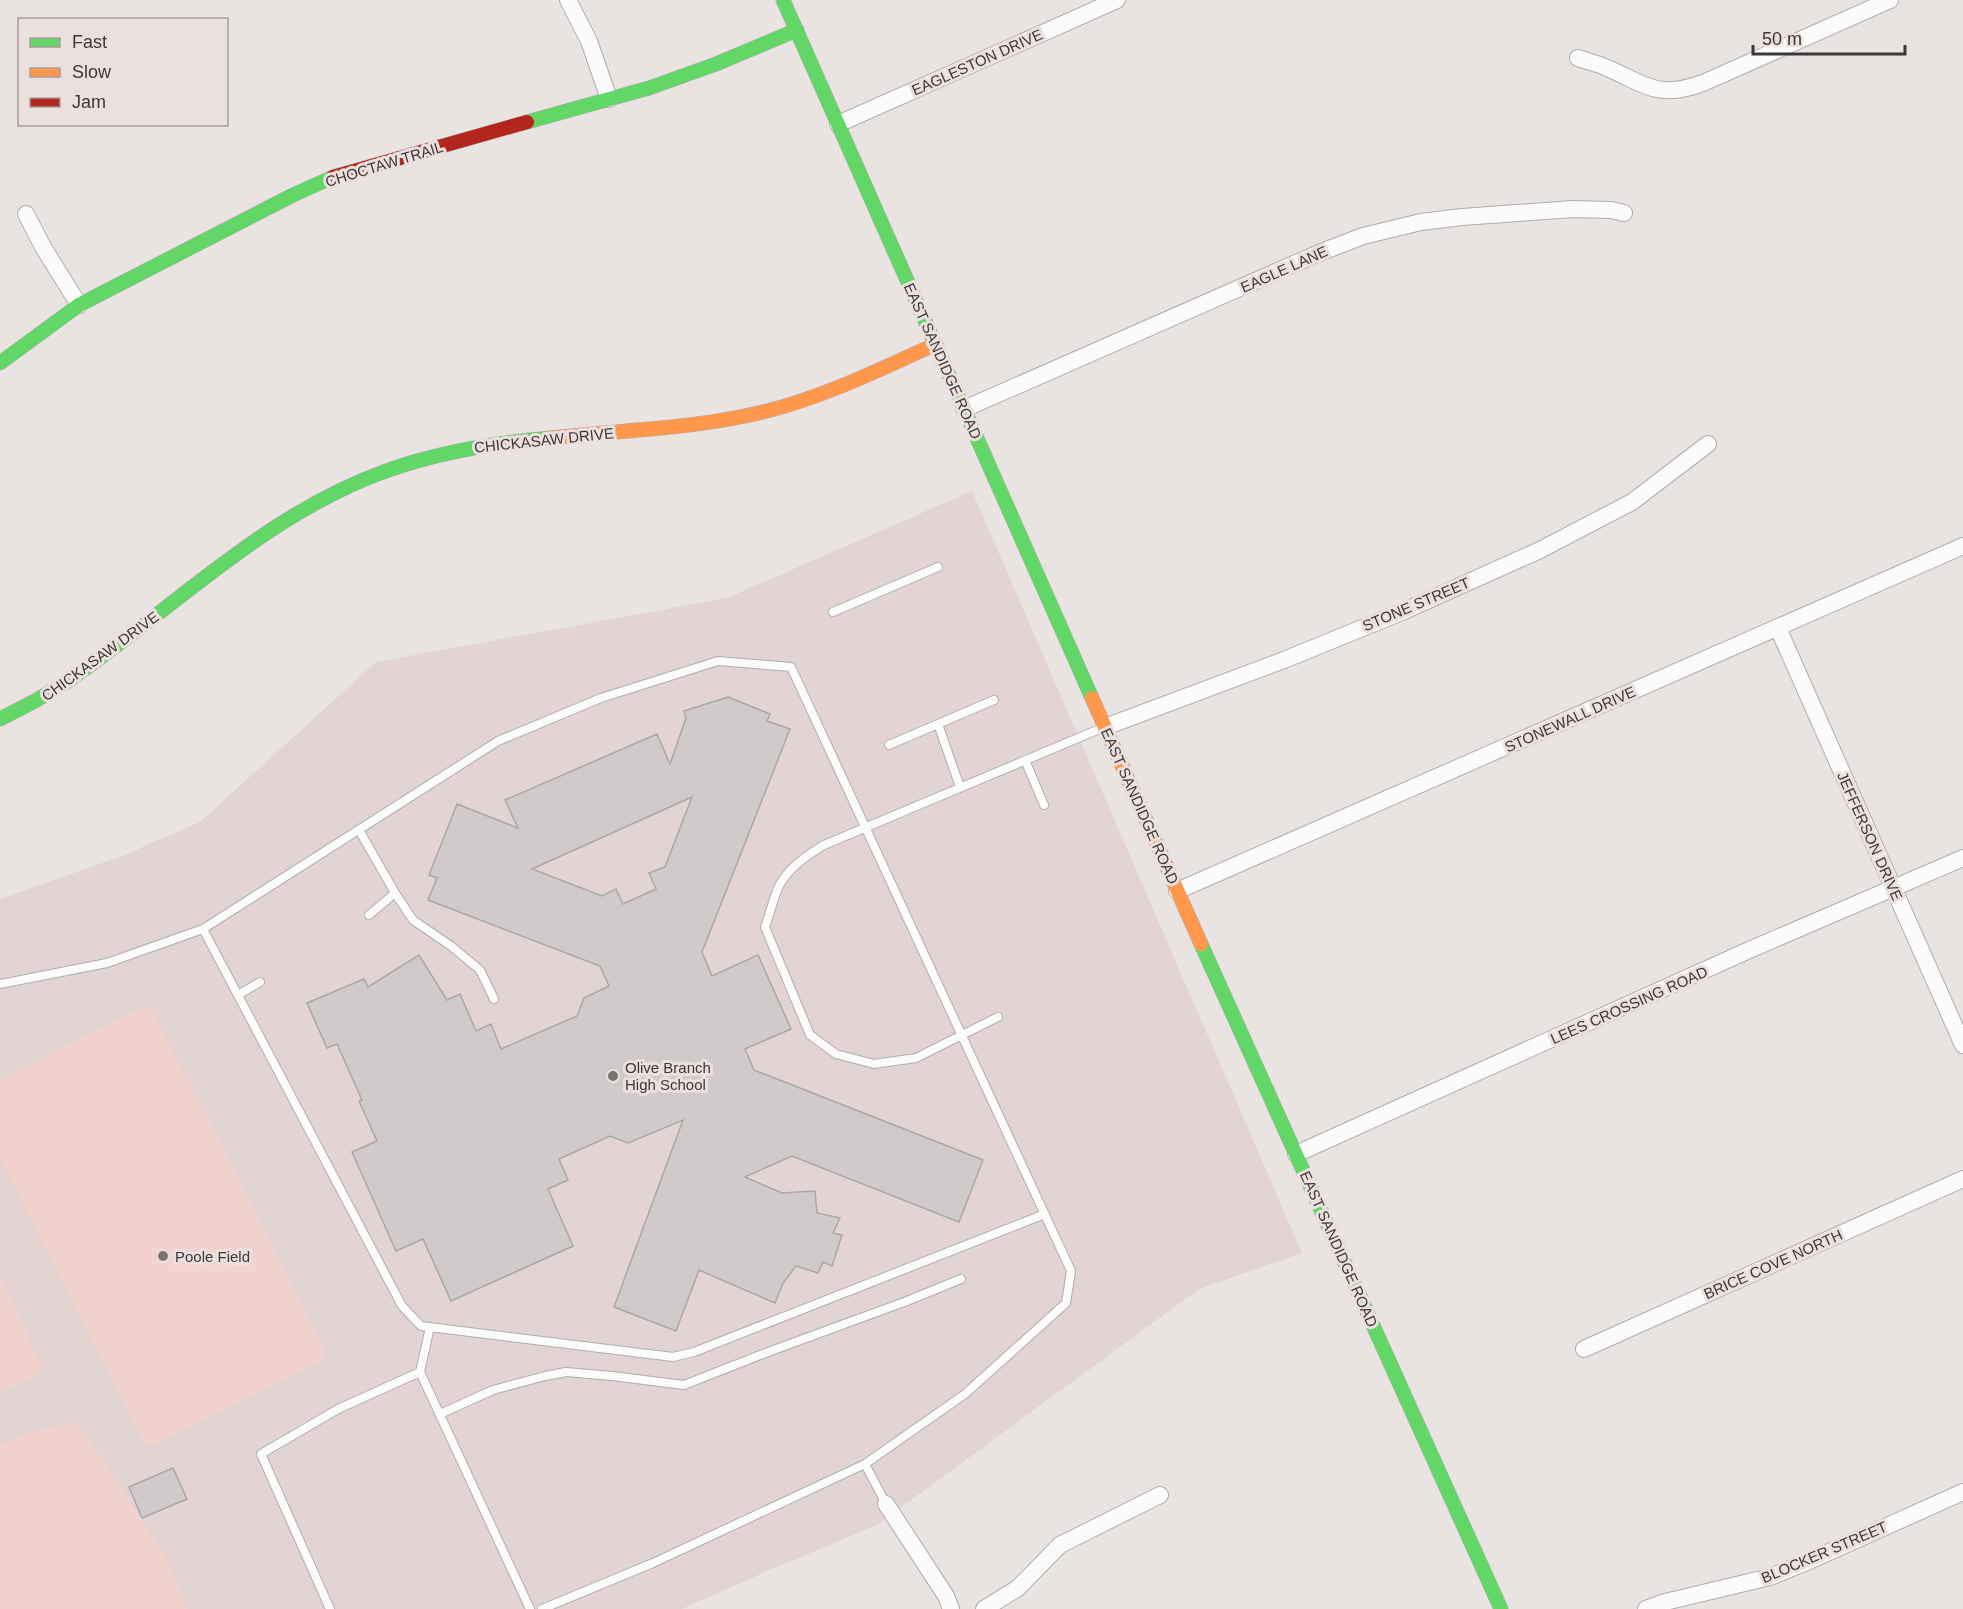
<svg xmlns="http://www.w3.org/2000/svg" width="1963" height="1609" viewBox="0 0 1963 1609" font-family="Helvetica,sans-serif">
  <style>
    .built { fill: #e1d4d3 }
    .green { fill: #f2d2ce }
    .building { fill: #d0cbca; stroke: #aba7a6; stroke-width: 1.5; fill-rule: evenodd }
    .lines { fill: none; stroke-linecap: round; stroke-linejoin: round }
    .lane-casing { stroke: #b1adad; stroke-width: 10 }
    .street-casing { stroke: #b1adad; stroke-width: 18 }
    .fast-casing { stroke: #b1adad; stroke-width: 15 }
    .slow-casing { stroke: #b1adad; stroke-width: 15 }
    .jam-casing { stroke: #b1adad; stroke-width: 15 }
    .lane { stroke: #fcfbfb; stroke-width: 8 }
    .street { stroke: #fcfbfb; stroke-width: 16 }
    .fast { stroke: #63d668; stroke-width: 14 }
    .slow { stroke: #ff974d; stroke-width: 14 }
    .jam { stroke: #b3261e; stroke-width: 14 }
    .poi-dot { fill: #797473; stroke: #ece0df; stroke-width: 2 }
    .labels { text-anchor: middle; dominant-baseline: central; stroke-width: 6; stroke-linejoin: round; paint-order: stroke }
    .street-label { font-size: 15px; fill: #3c3837; stroke: #ece0df }
    .poi-label { font-size: 15px; fill: #3c3837; stroke: #ece0df; text-anchor: start }
  </style>
  <rect width="100%" height="100%" fill="#e9e3e2"/>
  <!-- built -->
  <path class="built" d="M972,491l330,762 -103,36 -322,236 -103,43 -92,41h-682v-710l122,-43 78,-34 176,-160 351,-64z"/>
  <!-- green -->
  <path class="green" d="M144,1007l9,3 172,343 -4,8 -167,84 -10,-3 -144,-283v-79z
    M0,1274l44,97 -44,21z
    M78,1423l45,66 15,27 27,39 23,54h-188v-165c26,-10 50,-18 78,-21z"/>
  <!-- building -->
  <path class="building" d="M728,697l42,17 -3,7 23,8 -88,223 10,24 46,-21 33,74 -46,20 9,21 229,90 -24,62 -167,-66 -47,21 37,16 33,-2 2,22 23,5 -7,15 9,2 -10,31 -9,-4 -5,11 -22,-7 -13,17 -8,20 -76,-33 -23,61 -62,-24 69,-187 -55,23 -18,-7 -51,23 9,21 -20,9 25,57 -122,55 -28,-62 -27,12 -44,-99 25,-11 -18,-40 3,-1 -25,-56 -10,4 -20,-45 57,-24 4,8 51,-32 28,45 13,-6 16,37 15,-7 10,25 76,-33 7,-18 25,-12 -9,-20 -172,-66 9,-22 -8,-3 28,-71 61,24 -13,-28 152,-66 13,30 16,-46 -2,-7zM692,797l-27,70 -16,6 7,16 -33,15 -7,-15 -14,7 -70,-27z
    M173,1468l14,31 -45,19 -13,-31z"/>
  <g class="lines">
    <defs>
      <path id="lane" d="M833,612l105,-45
        M938,724l22,63
        M889,745l105,-45
        M1025,760l19,45
        M359,830l36,63 18,27 38,26 29,24 14,29
        M369,915l26,-22
        M203,929l199,377 19,20 252,31 21,-5 351,-138
        M0,984l107,-21 96,-34 295,-188 103,-43 117,-37 73,6 280,604 -5,32 -101,91 -100,70 21,40
        M238,995l22,-13
        M998,1017l-82,41 -42,6 -38,-10 -26,-19 -45,-108c5,-13 8,-28 14,-41 9,-18 28,-31 45,-41l278,-117
        M420,1372l110,237
        M440,1414l53,-24 52,-14 21,-4 46,4 72,9 84,-33 139,-51 54,-22
        M330,1609l-69,-155 77,-45 82,-37 10,-45
        M542,1609l111,-46 212,-99"/>
      <path id="street" d="M568,0l21,41 20,58
        M1578,58c8,3 18,5 27,9 40,17 52,33 98,16l187,-83
        M838,124l279,-124
        M26,214l17,33 36,58
        M964,409l355,-156 44,-17 58,-14 41,-5 111,-8 38,1 13,3
        M1778,628l185,417
        M1105,727l179,-67 120,-49 136,-61 92,-48 76,-58
        M1177,891l786,-345
        M1296,1154l451,-203 216,-93
        M1584,1349l379,-170
        M886,1504l60,92 5,13
        M984,1609l34,-21 42,-43 100,-50
        M1646,1609l19,-7 105,-25 39,-16 154,-69"/>
      <path id="fast" d="M783,0l309,698
        M527,122l122,-34 67,-24 81,-34
        M0,363l79,-58 214,-110 40,-18
        M0,719l35,-18 33,-20c104,-71 197,-167 318,-210 53,-19 108,-28 164,-33
        M1201,944l300,665"/>
      <path id="slow" d="M550,438c72,-8 146,-9 217,-27 59,-15 114,-42 169,-67
        M1092,698l109,246"/>
      <path id="jam" d="M333,177l194,-55"/>
    </defs>
    <!-- lane casing -->
    <use href="#lane" class="lane-casing"/>
    <!-- street casing -->
    <use href="#street" class="street-casing"/>
    <!-- fast casing -->
    <use href="#fast" class="fast-casing"/>
    <!-- slow casing -->
    <use href="#slow" class="slow-casing"/>
    <!-- jam casing -->
    <use href="#jam" class="jam-casing"/>
    <!-- lane -->
    <use href="#lane" class="lane"/>
    <!-- street -->
    <use href="#street" class="street"/>
    <!-- fast -->
    <use href="#fast" class="fast"/>
    <!-- slow -->
    <use href="#slow" class="slow"/>
    <!-- jam -->
    <use href="#jam" class="jam"/>
  </g>
  <!-- markers -->
  <g class="poi-dot">
    <circle cx="613" cy="1076" r="6"/>
    <circle cx="163" cy="1256" r="6"/>
  </g>
  <g class="labels">
    <!-- street labels -->
    <g class="street-label">
      <text transform="translate(977 62) rotate(-24)">EAGLESTON DRIVE</text>
      <text transform="translate(384 164) rotate(-17)">CHOCTAW TRAIL</text>
      <text transform="translate(1284 269) rotate(-24)">EAGLE LANE</text>
      <text transform="translate(943 361) rotate(66)">EAST SANDIDGE ROAD</text>
      <text transform="translate(544 440) rotate(-6)">CHICKASAW DRIVE</text>
      <text transform="translate(1416 604) rotate(-23)">STONE STREET</text>
      <text transform="translate(100 656) rotate(-36)">CHICKASAW DRIVE</text>
      <text transform="translate(1570 719) rotate(-24)">STONEWALL DRIVE</text>
      <text transform="translate(1140 806) rotate(66)">EAST SANDIDGE ROAD</text>
      <text transform="translate(1870 836) rotate(66)">JEFFERSON DRIVE</text>
      <text transform="translate(1629 1005) rotate(-24)">LEES CROSSING ROAD</text>
      <text transform="translate(1339 1249) rotate(66)">EAST SANDIDGE ROAD</text>
      <text transform="translate(1773 1264) rotate(-24)">BRICE COVE NORTH</text>
      <text transform="translate(1824 1552) rotate(-23)">BLOCKER STREET</text>
    </g>
    <!-- poi labels -->
    <g class="poi-label">
      <text x="625" y="1067">Olive Branch<tspan x="625" dy="17">High School</tspan></text>
      <text x="175" y="1256">Poole Field</text>
    </g>
  </g>
  <!-- legend -->
  <rect x="18" y="18" width="210" height="108" fill="#ece0df" stroke="#a69d9c" stroke-width="1.5"/>
  <rect x="30" y="38" width="30" height="9" fill="#63d668" stroke="#a69d9c" stroke-width="1.5"/>
  <text x="72" y="48" font-size="18" fill="#3c3837">Fast</text>
  <rect x="30" y="68" width="30" height="9" fill="#ff974d" stroke="#a69d9c" stroke-width="1.5"/>
  <text x="72" y="78" font-size="18" fill="#3c3837">Slow</text>
  <rect x="30" y="98" width="30" height="9" fill="#b3261e" stroke="#a69d9c" stroke-width="1.5"/>
  <text x="72" y="108" font-size="18" fill="#3c3837">Jam</text>
  <!-- scale -->
  <path d="M1753 45v9h152v-9" fill="none" stroke="#3c3837" stroke-width="3"/>
  <text x="1762" y="45" font-size="18" fill="#3c3837" stroke="#ece0df" stroke-width="4.5" paint-order="stroke">50 m</text>
</svg>
